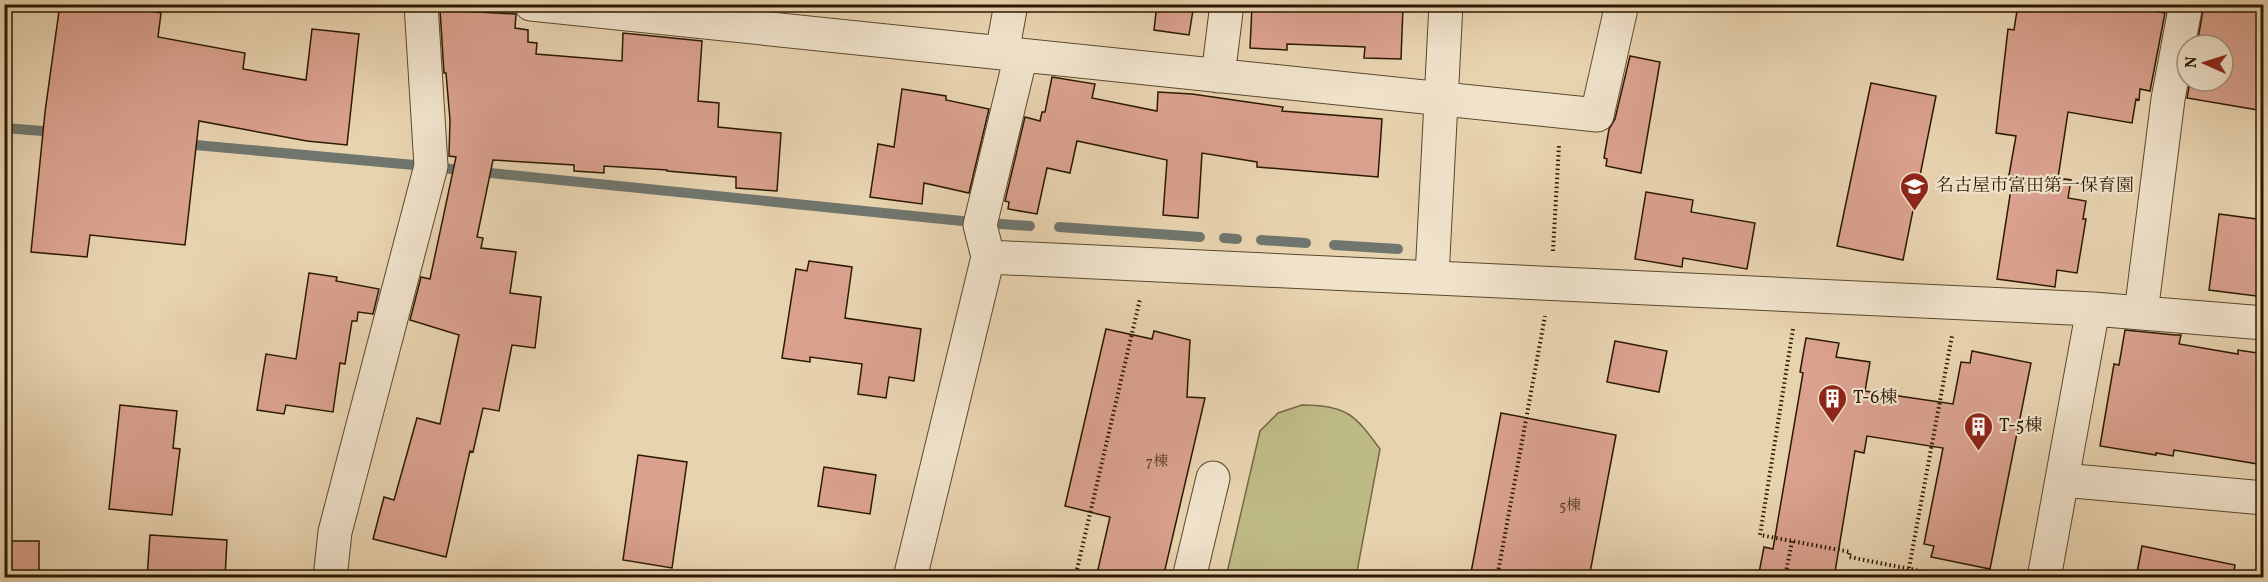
<svg xmlns="http://www.w3.org/2000/svg" width="2268" height="582" viewBox="0 0 2268 582" font-family="Vollkorn,'Noto Serif JP',serif">
  <style>
    .green { fill: #beba85; stroke: #746a43; stroke-width: 1.5 }
    .lines { fill: none; stroke-linecap: round; stroke-linejoin: round }
    .stream { stroke: #70766e; stroke-width: 10 }
    .building { fill: #daa18e; stroke: #2b1901; stroke-width: 1.5 }
    .minor-casing { stroke: #5a482c; stroke-width: 35 }
    .path { stroke: #2b1901; stroke-width: 4; stroke-dasharray: 1.5 3; stroke-linecap: butt }
    .minor { stroke: #f0e2cb; stroke-width: 33 }
    .labels { text-anchor: middle; dominant-baseline: central; stroke-width: 4.5; stroke-linejoin: round; paint-order: stroke }
    .number-label { font-size: 15px; fill: #573b24 }
    .poi-label { font-size: 18px; fill: #2b1901; stroke: #f0e2cb; text-anchor: start }
  </style>
  <rect width="100%" height="100%" fill="#e8d3af"/>
  <filter id="stains"><feTurbulence type="fractalNoise" baseFrequency=".00333" numOctaves="4"/><feColorMatrix values="0 0 0 0 .2 0 0 0 0 .09 0 0 0 0 .02 0 0 0 .5 -.17"/></filter>
  <radialGradient id="worn" r=".72"><stop offset=".6" stop-color="#630" stop-opacity="0"/><stop offset="1" stop-color="#630" stop-opacity=".3"/></radialGradient>
  <!-- green -->
  <path class="green" d="M1302,405c45,0 53,10 78,44l-24,128h-130l34,-146 18,-18z"/>
  <g class="lines">
    <!-- stream -->
    <path class="stream" d="M4,128l51,4
      M184,144l230,21
      M442,168l530,54
      M988,223l42,3
      M1059,227l141,10
      M1224,238l13,1
      M1261,240l45,3
      M1334,245l64,4"/>
  </g>
  <!-- building -->
  <path class="building" d="M60,4h80l-1,5 22,4 -3,24 87,16 -2,16 63,11 6,-51 47,5 -12,111 -40,-4 -108,-20 -14,124 -95,-10 -3,22 -56,-5 14,-140z
    M1157,4h37l-5,31 -35,-5z
    M1310,4l93,3 -2,52 -37,-1 1,-11 -78,-3v6l-37,-2 2,-42 58,3z
    M2018,4h100l47,9 -15,78 -10,-2 -1,11 -3,-1 -4,24 -64,-11 -10,66 13,2 -3,18 18,3 -3,18h3l-9,54 -20,-3 -2,17 -58,-8 16,-103 -4,-1 7,-39 -20,-3 12,-104 6,1z
    M2204,4h60v107l-77,-13 3,-17h33v-36h-26z
    M440,10l76,4 -1,14 13,2v12l9,1 -1,11 86,7 1,-28 79,8 -4,60 21,2 -1,24 63,6 -4,58 -41,-3v-11l-69,-6v-1l-63,-4v7l-30,-2v-6l-81,-5 -16,77 6,1 -2,10 35,4 -6,41 31,4 -6,51 -23,-3 -13,66 -16,-3 -10,44 -3,-1 -24,106 -73,-18 11,-42 10,3 23,-82 23,6 19,-89 -49,-15 11,-43 9,2 26,-122 -7,-1 1,-36 -4,-47h-2z
    M1630,56l30,6 -19,111 -35,-7 1,-7 -3,-1 5,-29 6,-10z
    M1052,77l43,7 -3,14 65,13 1,-19 34,2 91,13 -1,4 100,8 -4,58 -121,-10v-5l-55,-9 -4,65 -35,-3 4,-55 -90,-19 -7,32 -23,-5 -10,46 -29,-5 1,-7 -4,-1 20,-84 15,4 2,-9h3z
    M1871,83l65,13 -33,164 -66,-14z
    M902,89l44,7v4l43,9 -20,84 -45,-10 -2,21 -52,-7 8,-53 16,3z
    M1646,192l47,8 -2,12 64,11 -8,46 -64,-11 -1,9 -47,-8z
    M2219,214l45,6v77l-55,-7z
    M809,261l43,6 -7,51 76,11 -7,52 -25,-4 -3,21 -28,-4 4,-30 -52,-7v5l-28,-4 14,-89 11,2z
    M309,273l28,4 -1,4 43,8 -6,25 -15,-2 -1,9h-5l-7,43 -5,-1 -7,49 -47,-7 -2,9 -27,-4 9,-56 30,5z
    M1106,329l46,10 2,-8 36,9 -3,57 18,1 -42,180h-67l14,-61 -45,-11z
    M2125,330l50,5h6l-2,9 59,10v-4l26,4v111l-90,-15 -1,6 -17,-3v2l-56,-9 14,-82 5,1z
    M1806,338l33,5 -3,14 34,5 -5,29 88,13 8,-42 9,1 2,-12 59,12 -41,206 -59,-12 3,-11 -10,-2 19,-96 -76,-12 -3,17 -9,-2 -21,127h-76l6,-31 9,2 30,-176 -3,-1z
    M1615,341l52,10 -8,41 -52,-10z
    M120,405l57,6 -4,37 7,1 -8,66 -63,-6z
    M1501,413l115,22 -27,143h-119z
    M638,455l49,7 -15,106 -49,-8z
    M824,467l52,8 -6,39 -52,-8z
    M150,535l77,5 -2,38h-78z
    M4,541h35v37h-35z
    M2142,546l93,19 -2,13h-97z"/>
  <g class="lines">
    <defs>
      <path id="minor" d="M531,4l1066,111 25,-111
        M1002,53l9,-49
        M1218,76l9,-72
        M988,257l1105,52 171,14
        M1432,277l14,-273
        M2141,313l27,-214 18,-95
        M2062,480l202,18
        M330,578l5,-46 96,-366 -10,-162
        M910,578l78,-321 -8,-32 41,-170
        M1189,578l24,-100
        M2044,578l49,-269"/>
    </defs>
    <!-- minor casing -->
    <use href="#minor" class="minor-casing"/>
    <!-- path -->
    <path class="path" d="M1553,251l6,-106
      M1793,329l-33,206 90,17 -1,5 107,21
      M1909,568l43,-232
      M1075,578l65,-279
      M1497,578l48,-262
      M1785,578l7,-37"/>
    <!-- minor -->
    <use href="#minor" class="minor"/>
  </g>
  <!-- icons -->
  <defs>
    <symbol id="school-pin" viewBox="-11 -11 22 30"><path d="M0 17L-7.5 6A9.5 9.5 0 1 1 7.5 6Z" fill="#8f2418" stroke="#f0e2cb"/><path d="M0-5L7-2L0 1L-7-2ZM-4 1L0 2.5L4 1V4Q0 6-4 4Z" fill="#fff"/></symbol>
    <symbol id="building-pin" viewBox="-11 -11 22 30"><path d="M0 17L-7.5 6A9.5 9.5 0 1 1 7.5 6Z" fill="#8f2418" stroke="#f0e2cb"/><path d="M-4-6H4V6H1V3H-1V6H-4ZM-2.5-4.3h1.7v1.8h-1.7ZM.8-4.3h1.7v1.8H.8ZM-2.5-1h1.7V.8h-1.7ZM.8-1h1.7V.8H.8Z" fill="#fff"/></symbol>
  </defs>
  <g fill-rule="evenodd">
    <use href="#school-pin" x="1898" y="170" width="33" height="45"/>
    <use href="#building-pin" x="1816" y="382" width="33" height="45"/>
    <use href="#building-pin" x="1962" y="410" width="33" height="45"/>
  </g>
  <g class="labels">
    <!-- number labels -->
    <g class="number-label">
      <text x="1157" y="462">7棟</text>
      <text x="1570" y="506">5棟</text>
    </g>
    <!-- poi labels -->
    <g class="poi-label">
      <text x="1936" y="186">名古屋市富田第一保育園</text>
      <text x="1853" y="398">T-6棟</text>
      <text x="1999" y="426">T-5棟</text>
    </g>
  </g>
  <!-- margin -->
  <rect width="2268" height="582" fill="none" stroke="#e8d3af" stroke-width="24"/>
  <rect x="6" y="6" width="2256" height="570" fill="none" stroke="#2b1901" stroke-width="3"/>
  <rect x="12" y="12" width="2244" height="558" fill="none" stroke="#2b1901" stroke-width="1.5"/>
  <!-- north arrow -->
  <g transform="translate(2205 63) rotate(273)"><circle r="28" fill="#f0e2cb" stroke="#a1927a" stroke-width="1.5"/>
  <path d="M0-4.5L10 22L0 15L-10 22Z" fill="#8f2418"/>
  <text y="-9" font-size="16" font-weight="bold" text-anchor="middle" fill="#2b1901">N</text>
  </g>
  <rect width="100%" height="100%" filter="url(#stains)"/>
  <rect width="100%" height="100%" fill="url(#worn)"/>
</svg>
